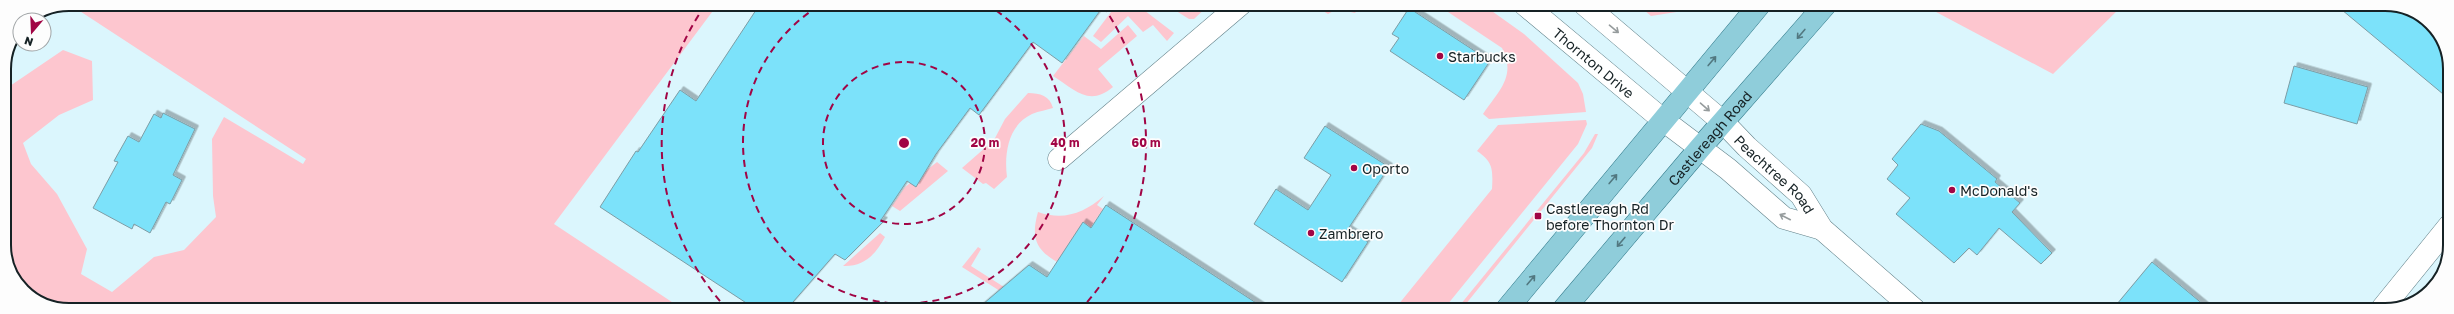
<svg xmlns="http://www.w3.org/2000/svg" width="2454" height="314" viewBox="0 0 2454 314" font-family="'Golos Text',sans-serif">
  <style>
    .green { fill: #fdc6cf }
    .building { fill: #7be2fa; stroke: #7d9da5; filter: url(#shadow) }
    .lines { fill: none; stroke-linecap: round; stroke-linejoin: round }
    .street-casing { stroke: #628189; stroke-width: 23 }
    .primary-casing { stroke: #347b8b; stroke-width: 23 }
    .street { stroke: #fff; stroke-width: 22 }
    .primary { stroke: #8fcdda; stroke-width: 22 }
    .oneway { stroke: #969c9d }
    .oneway2 { stroke: #527880 }
    .ring { fill: none; stroke: #a10545; stroke-width: 2; stroke-dasharray: 7 5 }
    .poi-dot { fill: #a10545; stroke: #fdfdfd; stroke-width: 1.5 }
    .labels { text-anchor: middle; dominant-baseline: central; stroke-width: 3.5; stroke-linejoin: round; paint-order: stroke }
    .poi-label { font-size: 14px; fill: #162225; stroke: #fdfdfd; text-anchor: start }
    .street-label { font-size: 14px; fill: #162225; stroke: #fdfdfd }
    .rim { fill: none; stroke: #162225; stroke-width: 2 }
    .centre { fill: #a10545; stroke: #fdfdfd; stroke-width: 2 }
    .ring-label { font-size: 12px; text-anchor: middle; font-weight: bold; fill: #a10545; stroke: #fdfdfd; stroke-width: 3.5; stroke-linejoin: round; paint-order: stroke }
  </style>
  <defs>
    <filter id="shadow"><feDropShadow dx="3.5" dy="-3.5" stdDeviation="0" flood-color="#0004"/></filter>
  </defs>
  <rect width="100%" height="100%" fill="#dbf6fd"/>
  <!-- green -->
  <path class="green" d="M69,4h649l-164,220 130,86 -623,-1 -35,-15 -20,-33 -2,-171 59,-40 29,11 1,39 -34,15 -36,28 8,21 26,30 30,55 -6,25 31,18 42,-35 30,-7 32,-33 -3,-21 -1,-57 12,-22 79,47 3,-5z
    M1117,4h19l38,29 -7,8 -14,-16 -10,7 -15,-16 -27,26 -8,-6z
    M1165,4h45l-16,15h-5z
    M1312,4h51l-8,9 -18,-4 -9,5z
    M1436,4h46l42,30 54,49 5,11 3,18 -97,7 -6,-5c15,-22 34,-38 19,-66z
    M1637,4h53l-7,7 -32,5z
    M1921,4h203l-71,70z
    M1128,25l9,11 -39,33 15,18c-24,20 -38,3 -60,-11l31,-40 17,13z
    M1028,93c12,0 22,3 25,15 -6,2 -14,3 -21,6 -24,11 -28,40 -25,63l-13,12 -8,-6 -3,1 -21,-16 32,-28 11,-21z
    M1586,120l1,4 -9,20 -135,166h-49l98,-121c1,-20 1,-27 -15,-38l21,-26z
    M1595,134h3l-6,14 -131,162h-5l128,-157z
    M937,162l11,9 -48,40 -8,-5 13,-19z
    M1104,196l-7,9 6,4 -14,21 -32,32c-22,-13 -26,-25 -19,-50 26,9 46,1 66,-16z
    M880,233l5,4c-9,17 -21,30 -42,29z
    M978,247l3,2 -10,17 33,21 -4,4 -38,-24z"/>
  <!-- building -->
  <path class="building" d="M760,4h345l-43,59 -29,-21 -54,73 -9,-7 -34,46 -20,33 -9,-6 -26,39 3,1 -39,39 -10,-6 -49,56h-29l-157,-103 36,-56 2,1 42,-62 16,11z
    M2336,5h57l35,15 21,36v43z
    M1409,8l81,53 -26,39 -74,-49 9,-13 -7,-4z
    M2294,66l74,21 -11,37 -73,-21z
    M163,113l32,16 -22,46 9,5 -12,24 -4,-2 -16,31 -16,-9 -2,5 -39,-21 25,-46 -4,-1 14,-25 11,6 15,-28 7,4z
    M1921,124l18,7 58,48 -2,3 25,21 -8,9 40,41 -11,11 -42,-36 -22,27 -8,-7 -15,15 -58,-49 14,-16 -23,-19 11,-14 -6,-6z
    M1325,126l64,41 -41,62 20,13 -26,40 -88,-58 22,-35 32,21 23,-35 -27,-17z
    M1106,205l161,105h-291l53,-45 18,12 36,-55 8,6z
    M2152,262l58,48h-98z"/>
  <g class="lines">
    <defs>
      <g id="street">
        <path id="s1" d="M1524,4l139,116 65,49 56,49 38,11"/>
        <path id="s2" d="M1584,4l140,119 23,24 54,48 21,34 93,81"/>
        <path d="M1059,159l182,-155"/>
        <path d="M2381,310l68,-84"/>
      </g>
      <g id="primary">
        <path d="M1506,310l254,-306"/>
        <path id="s3" d="M1563,310l137,-162 126,-144"/>
      </g>
    </defs>
    <!-- street casing -->
    <use href="#street" class="street-casing"/>
    <!-- primary casing -->
    <use href="#primary" class="primary-casing"/>
    <!-- street -->
    <use href="#street" class="street"/>
    <!-- primary -->
    <use href="#primary" class="primary"/>
  </g>
  <!-- one-way arrows -->
  <defs><path id="oneway-shaft" d="M-6 0H5M1.5-3L5.5 0L1.5 3" fill="none" stroke-width="1.6" stroke-linecap="round" stroke-linejoin="round"/></defs>
  <g class="oneway">
    <use href="#oneway-shaft" transform="translate(1614 29) rotate(40)"/>
    <use href="#oneway-shaft" transform="translate(1705 107) rotate(41)"/>
    <use href="#oneway-shaft" transform="translate(1785 217) rotate(-153)"/>
  </g>
  <g class="oneway2">
    <use href="#oneway-shaft" transform="translate(1801 34) rotate(130)"/>
    <use href="#oneway-shaft" transform="translate(1712 61) rotate(-50)"/>
    <use href="#oneway-shaft" transform="translate(1613 179) rotate(-50)"/>
    <use href="#oneway-shaft" transform="translate(1621 242) rotate(130)"/>
    <use href="#oneway-shaft" transform="translate(1531 280) rotate(-50)"/>
  </g>
  <!-- distance rings -->
  <g class="ring">
    <circle cx="904" cy="143" r="81"/>
    <path d="M986 4A161 161 0 1 1 822 4"/>
    <path d="M728 310A242 242 0 0 1 706 4M1103 6A242 242 0 0 1 1080 310"/>
  </g>
  <!-- markers -->
  <g class="poi-dot">
    <circle cx="1440" cy="56" r="4"/>
    <circle cx="1354" cy="168" r="4"/>
    <circle cx="1952" cy="190" r="4"/>
    <rect x="1534" y="212" width="8" height="8" rx="2"/>
    <circle cx="1311" cy="233" r="4"/>
  </g>
  <g class="labels">
    <!-- poi labels -->
    <g class="poi-label">
      <text x="1448" y="56">Starbucks</text>
      <text x="1362" y="168">Oporto</text>
      <text x="1960" y="190">McDonald's</text>
      <text x="1546" y="208">Castlereagh Rd<tspan x="1546" dy="16">before Thornton Dr</tspan></text>
      <text x="1319" y="233">Zambrero</text>
    </g>
    <!-- street labels -->
    <g class="street-label">
      <text stroke="none"><textPath href="#s1" startOffset="91">Thornton Drive</textPath></text>
      <text stroke="none"><textPath href="#s3" startOffset="226">Castlereagh Road</textPath></text>
      <text stroke="none"><textPath href="#s2" startOffset="256">Peachtree Road</textPath></text>
    </g>
  </g>
  <!-- crop -->
  <path d="M0 0H2454V314H0ZM69 11H2385A58 58 0 0 1 2443 69V245A58 58 0 0 1 2385 303H69A58 58 0 0 1 11 245V69A58 58 0 0 1 69 11Z" fill="#fdfdfd" fill-rule="evenodd"/>
  <path class="rim" d="M69 11H2385A58 58 0 0 1 2443 69V245A58 58 0 0 1 2385 303H69A58 58 0 0 1 11 245V69A58 58 0 0 1 69 11Z"/>
  <circle cx="904" cy="143" r="6" class="centre"/>
  <g class="ring-label">
    <text x="985" y="147">20 m</text>
    <text x="1065" y="147">40 m</text>
    <text x="1146" y="147">60 m</text>
  </g>
  <!-- north arrow -->
  <g transform="translate(32 32) rotate(199)"><circle r="19" fill="#fdfdfd" stroke="#a1a5a7"/>
  <path d="M0-3L7 15L0 10L-7 15Z" fill="#a10545"/>
  <text y="-6" font-size="11" font-weight="bold" text-anchor="middle" fill="#162225">N</text>
  </g>
</svg>
